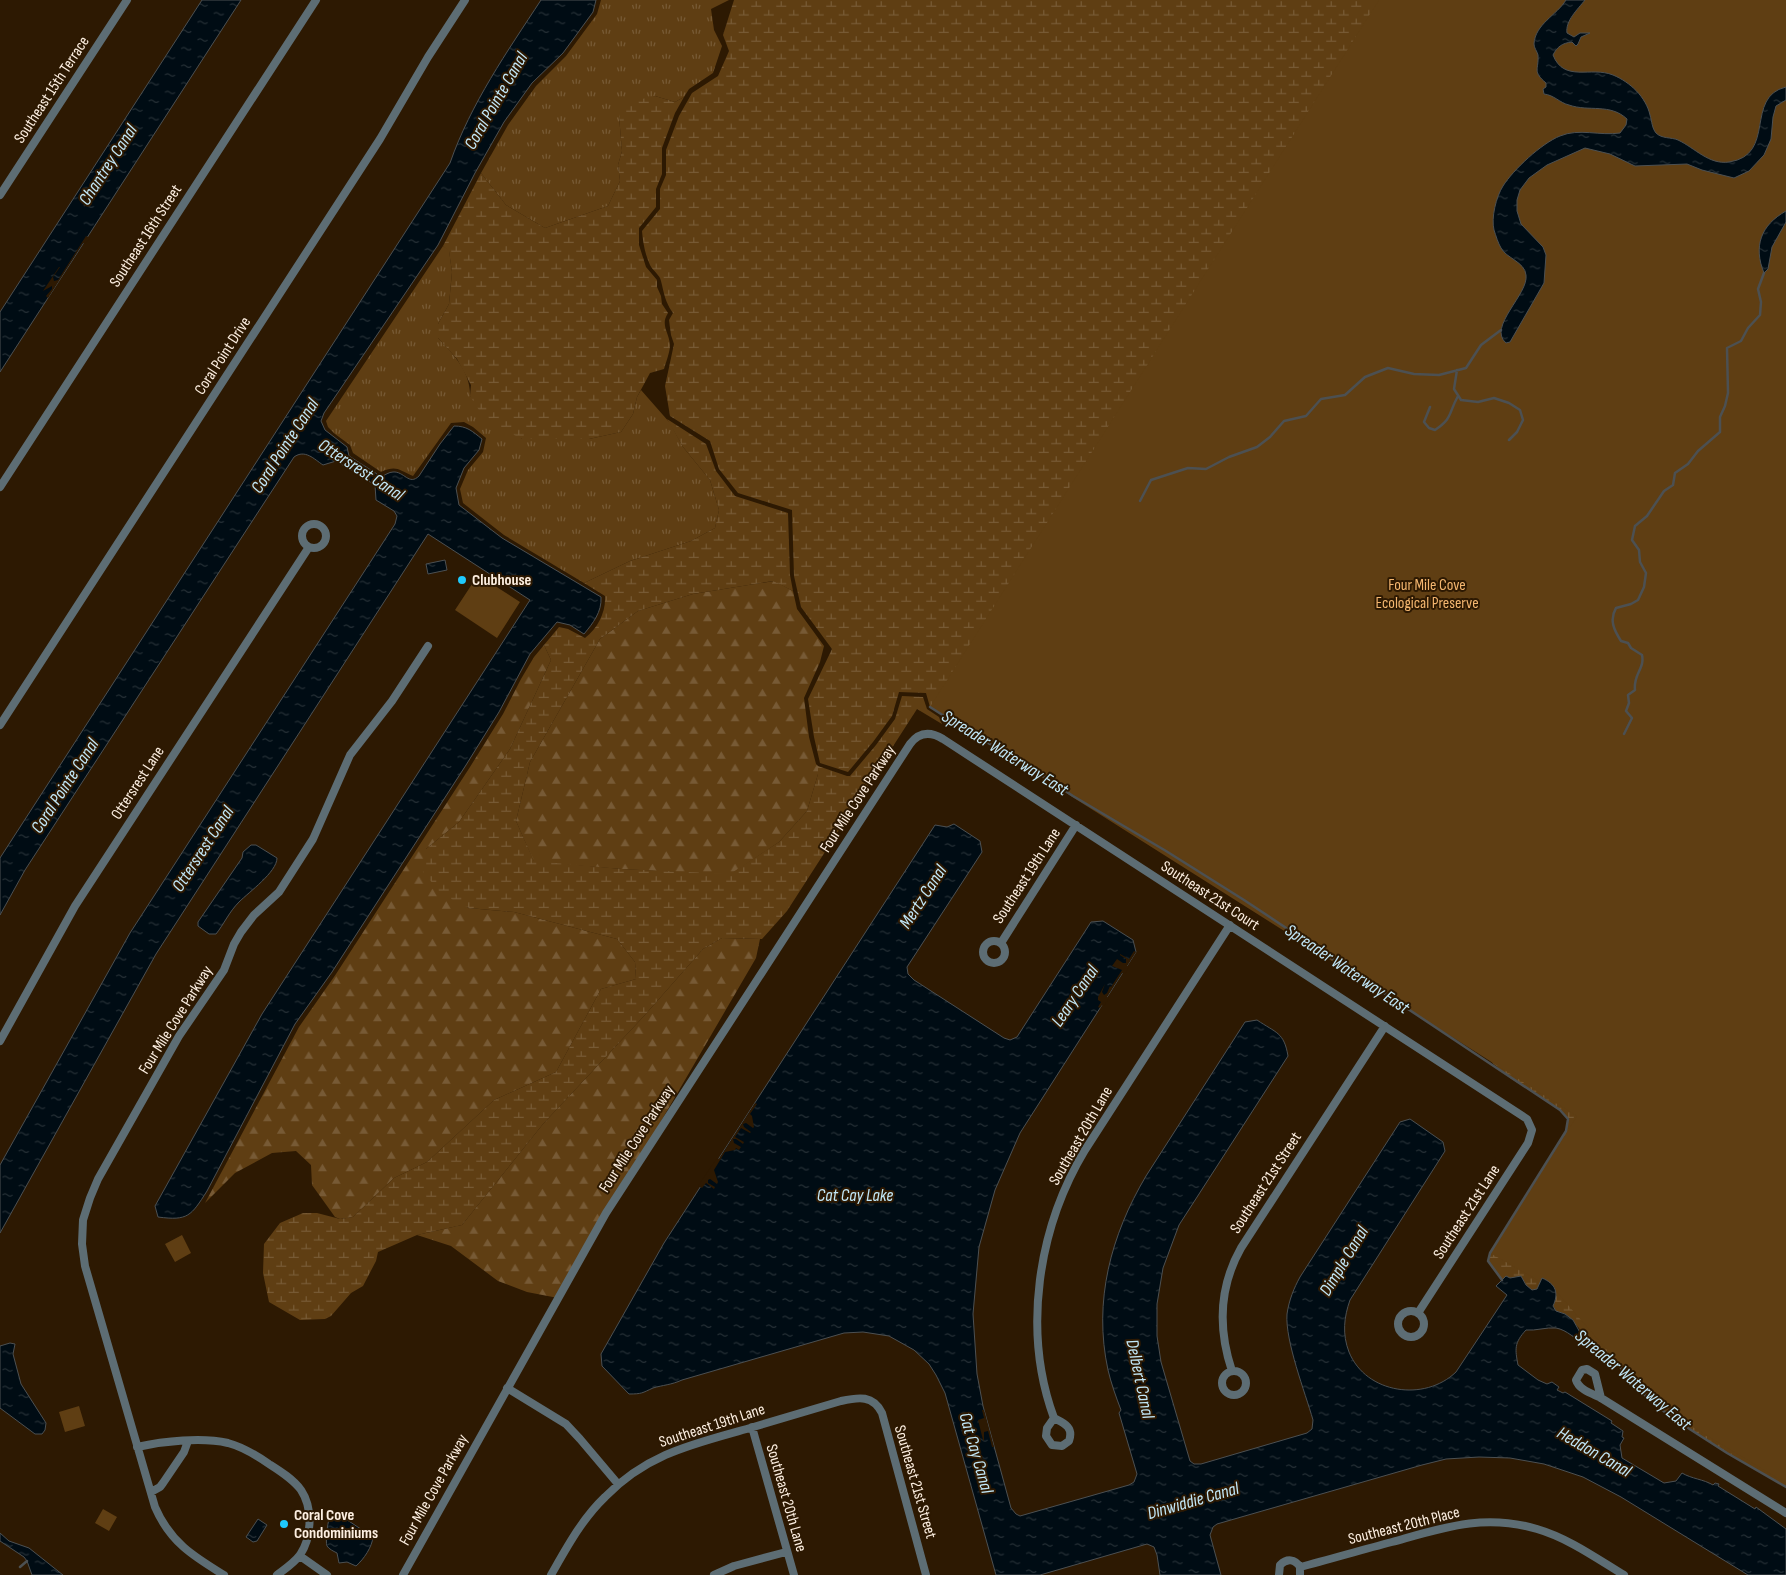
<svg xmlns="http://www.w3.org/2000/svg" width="1786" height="1575" viewBox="0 0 1786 1575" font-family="'Sofia Sans Condensed',sans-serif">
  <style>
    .grass { fill: url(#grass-tufts) }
    .forest { fill: url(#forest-firs) }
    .wetland { fill: url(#wetland-marsh) }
    .green { fill: #5f3e13 }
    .water { fill: url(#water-ripples); stroke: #4c5052 }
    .pier { fill: #2d1902 }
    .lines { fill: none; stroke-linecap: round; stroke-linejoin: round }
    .stream { stroke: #4c5052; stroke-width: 2.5 }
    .minor { stroke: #5d6d74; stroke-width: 8 }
    .poi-dot { fill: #1fc9fd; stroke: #2d1902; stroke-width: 2 }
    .labels { text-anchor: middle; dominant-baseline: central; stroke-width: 4; stroke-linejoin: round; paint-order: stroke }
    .street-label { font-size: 16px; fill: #fdefe1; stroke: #2d1902 }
    .poi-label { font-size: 16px; font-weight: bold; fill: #fdefe1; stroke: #2d1902; text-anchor: start }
    .park-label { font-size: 16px; fill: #f4b66f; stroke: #2d1902 }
    .water-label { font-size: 18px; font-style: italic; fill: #c2e8f9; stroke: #2d1902 }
  </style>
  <defs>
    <pattern id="grass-tufts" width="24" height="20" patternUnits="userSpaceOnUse" patternTransform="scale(1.25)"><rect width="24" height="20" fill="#5f3e13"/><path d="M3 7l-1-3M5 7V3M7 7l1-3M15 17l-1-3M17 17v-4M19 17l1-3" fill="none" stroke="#775a35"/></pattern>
    <pattern id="forest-firs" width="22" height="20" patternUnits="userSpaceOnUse" patternTransform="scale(1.25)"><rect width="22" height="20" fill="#5f3e13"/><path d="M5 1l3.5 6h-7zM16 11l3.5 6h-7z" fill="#775a35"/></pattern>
    <pattern id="wetland-marsh" width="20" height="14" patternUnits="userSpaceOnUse" patternTransform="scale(1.25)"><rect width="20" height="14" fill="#5f3e13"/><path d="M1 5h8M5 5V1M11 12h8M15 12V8" fill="none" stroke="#775a35"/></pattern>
    <pattern id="water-ripples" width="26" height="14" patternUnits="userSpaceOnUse" patternTransform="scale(1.25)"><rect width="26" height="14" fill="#000c14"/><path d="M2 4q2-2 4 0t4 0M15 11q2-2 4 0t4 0" fill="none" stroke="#263036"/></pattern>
  </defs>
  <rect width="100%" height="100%" fill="#2d1902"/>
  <!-- grass -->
  <path class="grass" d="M601,0h128l-18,9 3,21 8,16 -9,27 -24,16 -5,8 -9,5 -20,-6 -36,20 3,35 -4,14 2,16 -12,25 -63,22 -39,-23 -25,-32 27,-48 28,-39 30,-30 31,-42z
    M443,246l6,4 3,22 -3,32 -11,20v14c15,16 33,34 32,58l52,43h67l32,-7 12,-18 4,-17 4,-7 29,33 13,24 27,33 9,30 -4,18 -24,13 -61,20 -46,22 -80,-48 -41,-32 -3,-14 8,-19 15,-18 3,-14 -13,-11 -9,-5 -13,1 -38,53c-15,-6 -16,-11 -32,-4l-28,-19 -3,-8 -15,-11 -7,-7 -2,-6z"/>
  <!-- forest -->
  <path class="forest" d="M774,581l19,10 4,18 27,37 -4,16 -16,36 5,39 7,27 2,2v8l-11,37 -28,31 -49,33 -108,-6 -88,-7 -18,-41 14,-59 70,-123 38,-28 55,-17z
    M544,645l7,15 -41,89 -51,73 -33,27 42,59 46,4 103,27 18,23 1,17 -35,10 -45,83 -62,28 -67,62 -33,16 -41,39 -13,2 -5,-2 -23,-32 -1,-20 -15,-14 -24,2 -37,20 -30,30 94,-176 37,-53 134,-207 33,-53 18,-35 13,-22z
    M722,938l38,1 -4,19 -198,340 -31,-6 -29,-11 -47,-35 -34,-11 45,-10 81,-101 101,-108 59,-67z"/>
  <!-- wetland -->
  <path class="wetland" d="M734,0h832l220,253v1234l-59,-34 -53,-34 -21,-16 -19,-18 -14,-18 -38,-31 -3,-8 -14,-14 -9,-3 -16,-28 -3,6 -5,2 -6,-6 -20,-8 -4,3 -14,-19 2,-8 76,-122 2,-12 -8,-9 -50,-32 -30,-26 -466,-295 -37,-20 -47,-30 -4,-14 -27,-1 -7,24 -19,26 -25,30 -28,-9 -6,-26 -6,-38 24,-50 -31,-42 -7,-31 -2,-66 -54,-17 -19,-24 -9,-28 -40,-25 -5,-30 9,-42 -3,-9 -2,-15 4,-7c-8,-11 -9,-20 -12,-32 -1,-6 -8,-10 -11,-16 -5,-11 -7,-22 -8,-34l18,-22v-20l6,-14v-25l13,-34 13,-23 26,-17 11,-25 -6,-16z
    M655,96l20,6 9,-5 -9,16 -13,35v26l-6,15v18l-17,21v17l7,22 11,13v7l4,9 1,8 6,9c-8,12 1,19 2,32 0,7 -4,17 -6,24l-14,4 -13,24 -4,17 -12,18 -32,7h-67l-36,-18 -16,-25 1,-11 -14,-26 -19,-21v-14l11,-20 3,-32 -3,-21 -6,-5 38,-73 25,32 39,23 63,-22 12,-25 -2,-16 4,-14 -3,-35 6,-13z
    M667,419l39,25 10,27 19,25 53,17 2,62 3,16 -20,-10 -80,13 -55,17 -38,28 -70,123 -14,59 18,40 88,8 108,5 49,-32 28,-31 11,-37v-8l29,10h3l26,-31 19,-26 7,-23 21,1 4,12 12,8 3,7 -25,-15 -130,202 -25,28 -40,-1 -19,11 -59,67 -101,108 -81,101 -45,10 -39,17 -2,9 -13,25 -12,7 -20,23 -6,3 -25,1 -31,-18 -6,-29 1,-29 16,-21 23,-10h14l23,6 13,-2 41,-39 33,-16 67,-62 62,-28 45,-83 35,-10 -1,-17 -18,-23 -103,-27 -45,-4 -28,-14 -20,-25 5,-20 33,-27 51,-73 41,-89 -7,-15 15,-18 9,2 17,9c13,-10 21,-26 20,-42l-21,-13 46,-22 61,-20 24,-13 4,-18 -9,-30 -27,-33z"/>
  <!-- green -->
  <path class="green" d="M1379,0h407v1483l-133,-80 -98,-113 -65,-37 87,-137 -647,-409z
    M478,575l42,27 -23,36 -42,-28z
    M182,1235l9,18 -16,9 -10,-18z
    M79,1406l6,20 -20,6 -6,-20z
    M103,1509l14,8 -8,14 -14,-8z"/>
  <!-- water -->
  <path class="water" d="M202,0h39l-241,372v-60z
    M541,0h55l-3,12 -30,41 -31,30 -28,39 -29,51 -37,72 -114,168 -3,8 4,9 22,17 2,9 28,18v2l4,1c4,-2 8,-5 12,-5 11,-1 16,14 26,4l21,-32 14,-18c13,0 18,5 28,13l-3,11 -15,18 -8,20 3,17 43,33 99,59c1,15 -8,26 -17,37l-14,-9 -13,-3 -27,32 -31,58 -33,53 -134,207 -37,52 -88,167c-16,25 -19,30 -49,26l-3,-11 107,-192 268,-414 -102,-66 -272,420 -156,279v-68l130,-232 265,-409 2,-8 -3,-5 -18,-11 -1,-15 -39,-24 -13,4c-9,-6 -18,-16 -29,-8l-269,413 -25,45v-57l450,-695c21,-60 57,-111 91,-163z
    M1566,0h19c-7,9 -20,21 -18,33l7,4 6,-4h10l-9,4 -3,7 -2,2 -4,-4c-10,1 -15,5 -19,13 11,28 38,11 60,20 17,7 33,22 37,40 2,7 2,13 6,18 6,6 15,4 22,7 17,8 31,25 51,22 48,-7 15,-65 57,-75v13l-10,6 -3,11 -2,22 -7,16 -15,16 -15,7 -32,-8 -15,-6 -52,2 -25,-12 -25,-6 -38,17 -18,13 -9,12 -3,10v11l4,13 22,23 3,8 -2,28 -34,59 -4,1c-19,-16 23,-49 20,-68 -1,-13 -20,-17 -25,-27 -3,-5 -5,-12 -7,-18 -3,-12 2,-33 9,-44 10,-16 39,-43 57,-50 19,-8 40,0 60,-3l6,-8 1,-6c-17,-16 -38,-7 -58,-14 -9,-2 -15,-10 -25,-11l-1,-5 3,-2v-4c-14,-12 -7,-13 -8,-28 -1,-4 -4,-7 -4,-11 1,-20 23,-29 32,-44z
    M1786,211v11l-14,25 -4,22 -4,4c-11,-27 -3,-48 22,-62z
    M445,560l2,10 -19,4 -2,-10z
    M954,824l26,17 2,11 -75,115 1,7 6,6 90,58 6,2 7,-3 74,-115 12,-1 30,19 3,12 -116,181 -25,57 -16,57 -6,67 4,60 6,32 28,102 5,6 4,2 109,-31 5,-3 3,-8 -18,-61 2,-3c-5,-13 -10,-27 -13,-40 -15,-69 3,-135 38,-194l99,-154 12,-2c19,13 27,12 31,36l-109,169 -16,43 -6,36v32l4,26 29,99 4,3h7l106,-31 5,-4 1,-9c-8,-28 -28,-79 -26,-106 2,-14 7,-26 13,-37l100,-155 10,-3 33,23 2,9 -95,149c-6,17 -8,34 -1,52 17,42 76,50 107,20l51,-77 -11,-9 10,-10 4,2 11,-2 5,9 6,5 5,-1 5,-11c14,6 17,15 11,28l3,5 9,3 8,6 9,16 10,10h-8c-8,-7 -17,-16 -28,-18 -10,-1 -20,3 -30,2 -12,13 -11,19 -8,35l20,15 9,4 5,-2 7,5 -2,3 6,3 2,-1 47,29 -1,2 12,8 -1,6 2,1 -4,7 2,13 42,25 12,-2 6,-8c10,6 21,6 31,12l2,-2 4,1 -1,2 37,23 1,-2 30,22v46h-38l-127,-78 -38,-20 -39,-13 -34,-6 -31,-1 -33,2 -24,6 -205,59 -4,3 -3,8 11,40h-61l-3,-20 -3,-8 -7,-3 -107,31h-44l-51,-182 -9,-18 -7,-11 -15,-14 -25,-14 -26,-4 -19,1 -162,47c-11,5 -19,5 -29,8 -11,5 -11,6 -24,6l-27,-28 -1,-12 63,-111 271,-418 12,2z
    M251,845h5l21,13c0,14 -28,34 -38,44 -10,10 -15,22 -23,32h-7l-11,-8v-4l44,-64 1,-6z
    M10,1343l5,1 -2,10 8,30 25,39 -1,7 -3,4h-7l-35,-26v-62z
    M335,1512l38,25c-1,10 -9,22 -17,29l-9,-4 -8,1 -2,-10c-4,-2 -8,-4 -10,-7 -2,-4 1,-29 4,-32z
    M258,1519l9,6 -10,16 -4,1 -7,-5z
    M0,1533l9,8 20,7 34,27h-31l-5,-14 -3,-4 -24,-16z"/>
  <!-- pier -->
  <path class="pier" d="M86,236l4,2 -5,6 -2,-1 -35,55 -2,-2 6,-7v-3l-9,5 16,-24h1l-7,10 1,4 4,-1z
    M1134,951l2,1 -9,14 2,1 -4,7 -3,-1 -15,24 2,1 -5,8 -2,-1 -2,3 -2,-1 3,-5 -3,-2v-3l7,-13 -3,8 2,3 3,-2 3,-7 1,1 11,-17 -10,-4 5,-7 6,4h3v-4l-6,-4v-1l9,5z
    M755,1103l2,1 -7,10 2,2 2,11 -1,1 -7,-5 -3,1 1,3 7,5 -1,1 -9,-5 -6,9 9,5 -1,2 -7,-5h-3l1,4 7,4 -2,3 -3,-2 -1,2 -10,2 -11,18 4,12 -1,2 -7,-5 -2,1v3l7,4 -1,2 -8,-6 -4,5 -4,-2 19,-28 2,1z
    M982,1410h2l10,37h-2l-4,-16 -4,1v9l-1,-1 -5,-20 6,-2z"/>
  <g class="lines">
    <!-- stream -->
    <path class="stream" d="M1457,370l-3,19 7,11 17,2 16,-4 15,5 11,7 3,10 -6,12 -8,8
      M1430,407l-6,15 5,6 6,2c18,-12 13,-16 23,-34
      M1140,501l11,-21 37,-12 18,1 23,-12 28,-10 13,-10 14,-16 22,-5 15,-17 24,-4 20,-18 23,-9 26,6 25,1 27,-7 15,-23 20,-15
      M930,707l47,30 37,20 59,39 93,55 78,49 316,210 8,9 -2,12 -76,122 -2,8 14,19
      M1624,734l8,-16 -6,-7 3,-8 -1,-8 7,-5c-2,-16 10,-21 7,-35l-11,-7 -3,-5 -7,-2c-7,-11 -12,-21 -5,-33l15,-4 7,-4 6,-13 2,-14 -6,-11 -1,-12 -7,-10 3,-14 12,-10 17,-25 9,-6 2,-12 13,-9 10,-13 22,-19v-15l5,-11 3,-13 -1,-45 14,-7 7,-13 12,-13 1,-13 -3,-13 6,-16
      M1592,1346l28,21 14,18 19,18 21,16 53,34 59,34
      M20,1567l7,-6"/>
    <!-- minor -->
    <path class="minor" d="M0,195l127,-195
      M0,487l316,-487
      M302 536a12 12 0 1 1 24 0a12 12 0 1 1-24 0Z
      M0,725l380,-586 48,-82 37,-57
      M983 952a11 11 0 1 1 22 0a11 11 0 1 1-22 0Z
      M1001,943l75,-118
      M0,1041l75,-135 234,-359
      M1398 1324a13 13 0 1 1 26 0a13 13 0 1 1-26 0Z
      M1222 1383a12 12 0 1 1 24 0a12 12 0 1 1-24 0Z
      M1232,1371c-14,-42 -13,-84 9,-123l144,-222
      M507,1388l59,36 14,15 38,45
      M1601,1398l-6,-24 -8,-5 -5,1 -6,10c3,10 17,14 25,18l185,115
      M1054,1418c-32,-87 -16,-190 31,-268l145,-225
      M1054,1418c10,5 20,9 15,23l-7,5 -10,-1 -6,-9 1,-8z
      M752,1427l42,148
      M137,1447c27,-6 65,-10 91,-4 15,4 28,12 41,21 11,7 24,15 32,26 12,18 11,47 -1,65 -6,8 -15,14 -23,20
      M151,1492l9,-5 3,-4 21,-31 4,-11
      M300,1556l27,19
      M1300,1567c31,-8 61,-17 92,-25 50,-14 92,-29 145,-13 31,9 59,29 87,46
      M224,1575c-31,-19 -54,-33 -69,-68l-70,-241 -3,-22 1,-24 7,-22 8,-19 81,-143 45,-66 10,-26 7,-12 13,-17 25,-23 34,-53 37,-84 42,-54 36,-55
      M403,1575l203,-362 304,-469c9,-12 20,-13 33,-5l584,380 5,11 -4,13 -110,170
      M551,1575c16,-28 31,-56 54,-78 43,-44 89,-53 145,-69 31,-9 61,-18 91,-27 18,-4 32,-6 41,12l44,162
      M714,1575l20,-9 52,-14
      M1279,1575l1,-10c7,-7 15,-6 20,2v8"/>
  </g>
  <!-- markers -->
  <g class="poi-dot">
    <circle cx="462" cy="580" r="5"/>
    <circle cx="284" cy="1524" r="5"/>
  </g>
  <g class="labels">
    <!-- street labels -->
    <g class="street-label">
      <text transform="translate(52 90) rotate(-57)">Southeast 15th Terrace</text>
      <text transform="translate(146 236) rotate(-57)">Southeast 16th Street</text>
      <text transform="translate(223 356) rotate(-57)">Coral Point Drive</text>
      <text transform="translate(138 783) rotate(-57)">Ottersrest Lane</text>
      <text transform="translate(858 799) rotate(-57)">Four Mile Cove Parkway</text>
      <text transform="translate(1027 876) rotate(-57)">Southeast 19th Lane</text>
      <text transform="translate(1210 896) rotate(33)">Southeast 21st Court</text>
      <text transform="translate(176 1020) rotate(-58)">Four Mile Cove Parkway</text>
      <text transform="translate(1081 1136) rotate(-60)">Southeast 20th Lane</text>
      <text transform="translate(637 1139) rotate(-57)">Four Mile Cove Parkway</text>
      <text transform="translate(1266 1183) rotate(-57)">Southeast 21st Street</text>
      <text transform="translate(1467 1212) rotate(-57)">Southeast 21st Lane</text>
      <text transform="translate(712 1426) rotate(-18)">Southeast 19th Lane</text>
      <text transform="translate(915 1482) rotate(74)">Southeast 21st Street</text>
      <text transform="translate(434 1490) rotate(-61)">Four Mile Cove Parkway</text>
      <text transform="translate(786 1498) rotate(74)">Southeast 20th Lane</text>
      <text transform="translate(1404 1526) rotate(-14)">Southeast 20th Place</text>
    </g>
    <!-- poi labels -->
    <g class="poi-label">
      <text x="472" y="580">Clubhouse</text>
      <text x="294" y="1515">Coral Cove<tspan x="294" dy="18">Condominiums</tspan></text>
    </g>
    <!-- park labels -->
    <g class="park-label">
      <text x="1427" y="585">Four Mile Cove<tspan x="1427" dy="18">Ecological Preserve</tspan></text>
    </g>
    <!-- water labels -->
    <g class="water-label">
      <text transform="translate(496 101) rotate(-60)">Coral Pointe Canal</text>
      <text transform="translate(108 165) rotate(-57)">Chantrey Canal</text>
      <text transform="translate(285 446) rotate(-57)">Coral Pointe Canal</text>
      <text transform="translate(361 470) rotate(33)">Ottersrest Canal</text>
      <text transform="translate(1005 753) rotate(32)">Spreader Waterway East</text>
      <text transform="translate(65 786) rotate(-57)">Coral Pointe Canal</text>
      <text transform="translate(203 849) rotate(-57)">Ottersrest Canal</text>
      <text transform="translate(923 897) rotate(-57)">Mertz Canal</text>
      <text transform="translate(1347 969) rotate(34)">Spreader Waterway East</text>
      <text transform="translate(1075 996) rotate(-56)">Leary Canal</text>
      <text x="855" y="1195">Cat Cay Lake</text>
      <text transform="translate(1344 1261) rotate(-59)">Dimple Canal</text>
      <text transform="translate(1140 1379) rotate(78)">Delbert Canal</text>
      <text transform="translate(1633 1380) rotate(40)">Spreader Waterway East</text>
      <text transform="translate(1594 1452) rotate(30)">Heddon Canal</text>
      <text transform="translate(976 1453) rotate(74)">Cat Cay Canal</text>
      <text transform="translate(1193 1501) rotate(-16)">Dinwiddie Canal</text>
    </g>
  </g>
</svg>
